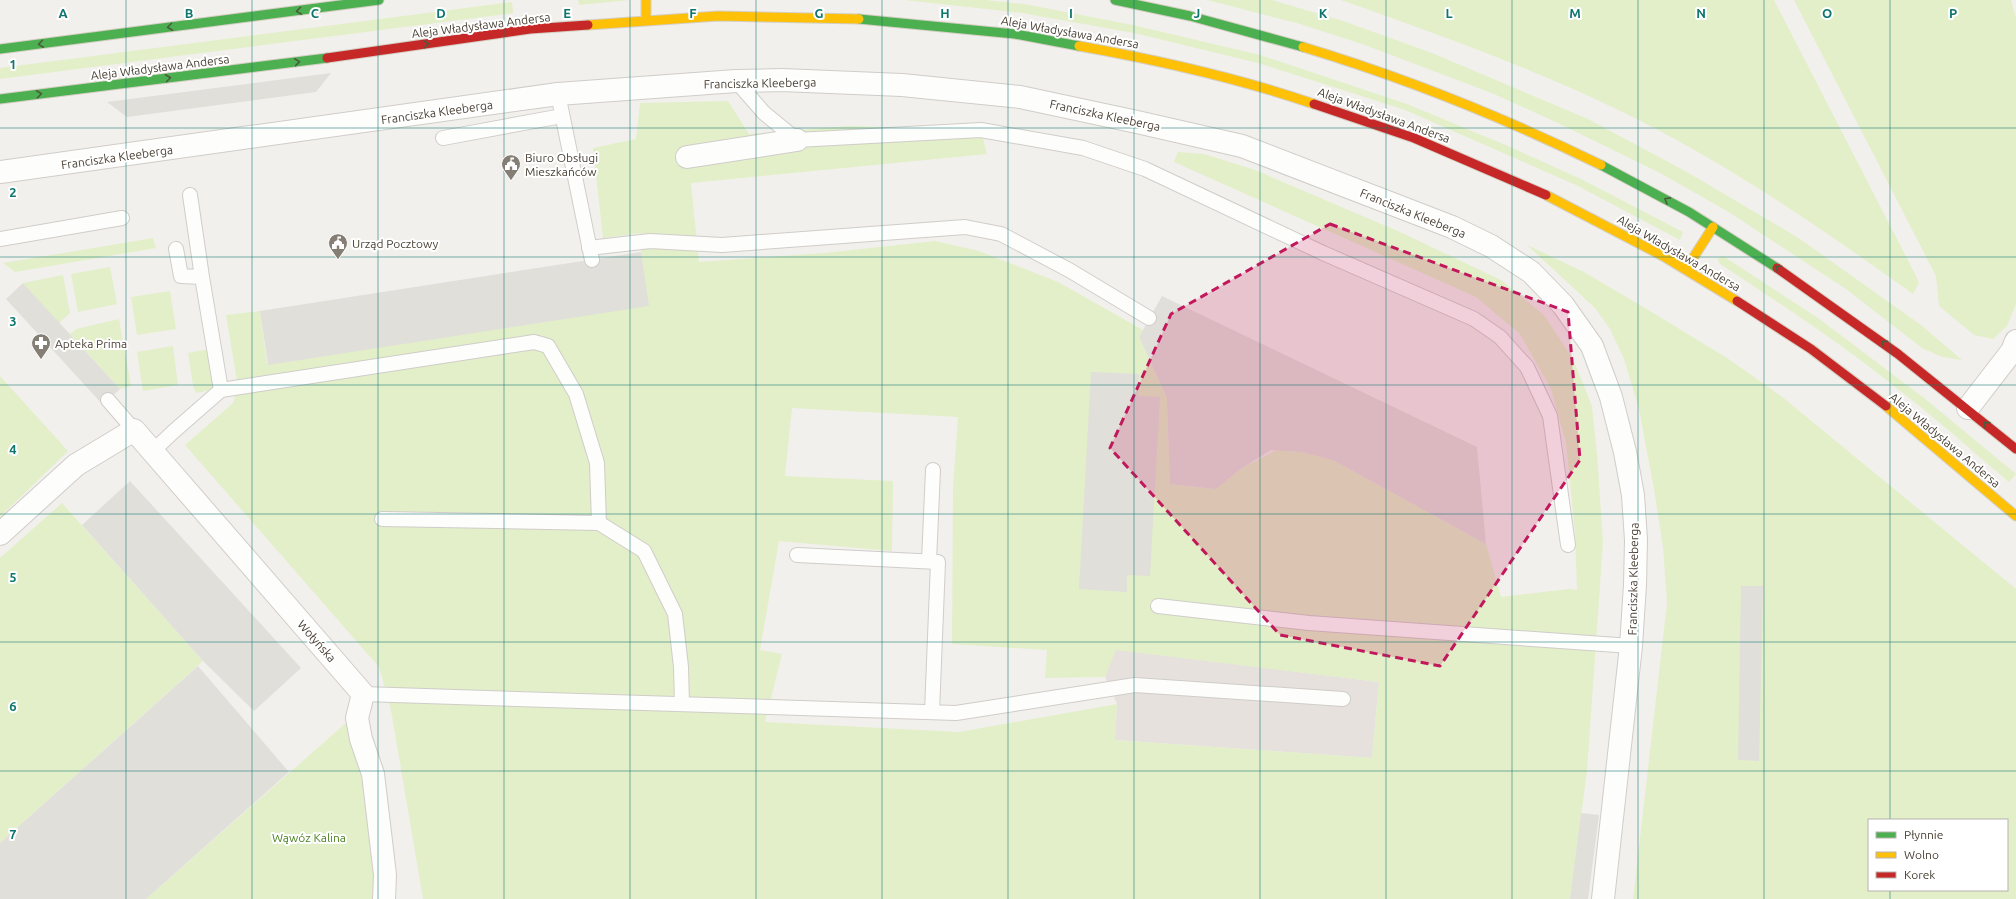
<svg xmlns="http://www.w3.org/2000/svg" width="2016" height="899" viewBox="0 0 2016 899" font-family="Ubuntu,sans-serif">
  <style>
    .industrial { fill: #e6e1dc }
    .green { fill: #e2efc9; fill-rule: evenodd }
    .parking { fill: #e1dfda }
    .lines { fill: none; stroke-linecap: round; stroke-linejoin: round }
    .lane-casing { stroke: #d0cdc9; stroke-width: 16 }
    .street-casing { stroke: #d0cdc9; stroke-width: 24 }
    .fast-casing { stroke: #d4cec3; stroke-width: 11 }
    .slow-casing { stroke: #d4cec3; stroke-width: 11 }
    .jam-casing { stroke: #d4cec3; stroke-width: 11 }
    .lane { stroke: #fdfdfc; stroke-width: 14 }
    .street { stroke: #fdfdfc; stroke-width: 22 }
    .fast { stroke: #4caf50; stroke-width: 9 }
    .slow { stroke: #ffc107; stroke-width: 9 }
    .jam { stroke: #c62828; stroke-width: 9 }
    .oneway { stroke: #4a5c3c }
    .marked { fill: #c2185b; fill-opacity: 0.2; stroke: #c2185b; stroke-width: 3; stroke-dasharray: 8 5; stroke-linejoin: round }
    .grid { fill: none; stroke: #0f766e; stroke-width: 1; stroke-opacity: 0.55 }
    .labels { text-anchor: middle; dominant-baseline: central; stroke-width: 4; stroke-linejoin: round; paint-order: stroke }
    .street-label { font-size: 12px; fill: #4a4135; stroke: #fff }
    .poi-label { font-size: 12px; fill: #4a4135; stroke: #fff; text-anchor: start }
    .park-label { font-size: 12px; fill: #4b8322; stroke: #fff }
    .grid-label { font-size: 13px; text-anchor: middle; font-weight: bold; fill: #0f766e; stroke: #fff; stroke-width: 4; stroke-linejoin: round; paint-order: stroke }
  </style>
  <rect width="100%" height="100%" fill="#f2f0ec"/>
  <!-- industrial -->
  <path class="industrial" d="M1115,649l264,33 -7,76 -257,-18 2,-36 -12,-27z"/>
  <!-- green -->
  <path class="green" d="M578,0h52l-51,5z
    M904,0h81l39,4 109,21 127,30 147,49 101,42 75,34 100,52 -3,8 -104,-55 -171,-75 -147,-47 -124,-30 -112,-20z
    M1207,0h65l71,21 89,32 156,66 99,53 110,65 124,88 41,35 -20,-3 -20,-9 -76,-59 -119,-78 -67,-38 -102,-50 -64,-29 -129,-49 -65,-21z
    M1341,0h433l141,274 4,9 -6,11c-96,-69 -195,-137 -303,-188 -87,-41 -178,-74 -269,-106z
    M1794,0h217l5,18v286l-9,22 -14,13 -19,-4 -35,-29 -3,-30z
    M512,2l1,11 -513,66v-11z
    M728,101l21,33 100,-8 132,4 6,24 -296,29 8,79 125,-9 111,-12 44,10 79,31 85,48 -4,7 28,61 3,86 46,5 23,-19 37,-20 26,2 31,8 153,84 15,53 68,-8 8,1 -2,-57 -9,-90 -15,-54 -31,-55 -44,-37 -302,-135 4,-10 26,2 51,16 145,62 101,48 43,35 29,44 19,47 5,48 6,88 -16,229 -17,128h-1147l-32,-189 -12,-43 -194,-222 48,-42 5,-16 -12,-72 34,-4 7,53 374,-112v-19l-38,5 -10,-90 43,-9 4,-36zM792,408l166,9 -5,71 -1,156 95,6 -2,28 60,-1 11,-27 263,32 -7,76 -257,-18 2,-36 -158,28 -194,-10 17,-68 -22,-4 19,-109 113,10 1,-70 -108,-5z
    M153,238l3,10 -141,24 -12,-9z
    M1527,245l57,27 71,42 72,44 54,38 235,193v310h-383l34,-296 -4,-56 -9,-58 -15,-80 -15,-50 -14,-30 -15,-21zM1869,820h138v70h-138z
    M1723,256l95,62 106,80 92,76 -7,8c-37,-31 -72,-63 -110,-92 -57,-46 -118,-86 -179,-126l-3,-5z
    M110,267l7,37 -39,8 -7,-38z
    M63,275l7,38 -11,10 -36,-40z
    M170,291l6,38 -39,6 -6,-38z
    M119,319l12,67 -11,3 -50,-55 6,-5z
    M173,346l5,39 -35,6 -6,-39z
    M209,349l7,40 -20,4 -3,-7 -5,-33z
    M0,376l68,75 -68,66z
    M62,503l141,158 -203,182v-285z
    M347,722l17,49 14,128h-232z"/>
  <!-- parking -->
  <path class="parking" d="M331,73l-15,19 -189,25 -20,-15z
    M641,252l8,54 -381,59 -8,-54z
    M23,283l97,106 -17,16 -97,-106z
    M1162,296l315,151 9,97 -153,-84 -31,-8 -31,-2 -32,20 -23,19 -46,-5 -3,-86 -28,-61z
    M1091,372l48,2 -1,22 22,1 -10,179 -23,-1v17l-48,-3z
    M130,481l171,187 -47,43 -51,-50 -121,-136z
    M1741,586h22l-4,175 -21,-1z
    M198,666l91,106 -143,127h-146v-56z
    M1581,813l18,2 -11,84h-18z"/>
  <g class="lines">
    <defs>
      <path id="lane" d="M736,81l28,32 33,27 184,-10 102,18 62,21 178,84 151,66 26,18 27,30 23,49 18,129
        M558,94l34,166
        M443,138l119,-22
        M0,239l122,-21
        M589,248l61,-7 72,4 243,-18 36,7 68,36 80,48
        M176,249l5,27 21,1 -12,-82
        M221,390l313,-48 14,4 28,48 21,69 2,60 -217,-4
        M108,400l26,30
        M153,451l20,-19 48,-42 -19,-113
        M599,523l45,28 31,63 6,53 1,37
        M797,555l141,7 -6,150
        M929,561l4,-91
        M1158,606l151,17 322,23
        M363,694l593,19 179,-28 208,14"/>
      <path id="street" d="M687,157l110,-17
        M0,172l558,-78 178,-13 46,-1 120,5 118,12 117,25 105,24 210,81 39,19 40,26 32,33 29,41 19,51 14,55 8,43 3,45 -1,45 -4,61 -28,253
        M1968,408l44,-57 4,-10
        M0,534l76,-69 58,-35 229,264 -6,24 4,21 12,35 12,101 -1,24"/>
      <path id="fast" d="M1115,0l75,16 113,31
        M859,19l156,15 64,12
        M0,49l379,-49
        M0,99l327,-41
        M1601,165l88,47 88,56"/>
      <path id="slow" d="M646,0v20
        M588,25l130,-9 141,3
        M1079,46c79,14 159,32 235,58
        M1303,47c103,31 202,71 298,118
        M1546,195l117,61 74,45
        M1686,269l27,-42
        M1886,406l130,110"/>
      <path id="jam" d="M327,58l203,-29 58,-4
        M1314,104l100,34 132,57
        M1777,268l121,86 118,95
        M1737,301l74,48 75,57"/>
    </defs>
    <!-- lane casing -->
    <use href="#lane" class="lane-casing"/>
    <!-- street casing -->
    <use href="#street" class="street-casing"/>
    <!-- fast casing -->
    <use href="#fast" class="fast-casing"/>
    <!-- slow casing -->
    <use href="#slow" class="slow-casing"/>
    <!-- jam casing -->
    <use href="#jam" class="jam-casing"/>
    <!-- lane -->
    <use href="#lane" class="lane"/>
    <!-- street -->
    <use href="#street" class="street"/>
    <!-- fast -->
    <use href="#fast" class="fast"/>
    <!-- slow -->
    <use href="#slow" class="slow"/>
    <!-- jam -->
    <use href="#jam" class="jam"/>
  </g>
  <!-- one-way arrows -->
  <defs><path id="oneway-chevron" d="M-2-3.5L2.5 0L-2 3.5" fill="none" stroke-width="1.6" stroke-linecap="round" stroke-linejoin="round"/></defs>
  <g class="oneway">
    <use href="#oneway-chevron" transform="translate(299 11) rotate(172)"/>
    <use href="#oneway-chevron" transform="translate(170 27) rotate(173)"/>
    <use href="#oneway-chevron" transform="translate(41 44) rotate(172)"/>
    <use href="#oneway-chevron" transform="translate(426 44) rotate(-8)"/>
    <use href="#oneway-chevron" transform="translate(297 62) rotate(-8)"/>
    <use href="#oneway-chevron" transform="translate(168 78) rotate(-7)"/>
    <use href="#oneway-chevron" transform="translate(39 94) rotate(-7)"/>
    <use href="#oneway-chevron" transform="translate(1667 200) rotate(-151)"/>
    <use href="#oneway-chevron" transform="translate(1778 268) rotate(-146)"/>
    <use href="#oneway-chevron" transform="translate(1884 343) rotate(-143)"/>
    <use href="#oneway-chevron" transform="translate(1986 424) rotate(-140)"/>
  </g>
  <!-- marked area -->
  <path class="marked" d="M1330,224l238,88 12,148 -140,206 -160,-31 -170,-187 61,-134z"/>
  <!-- grid -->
  <path class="grid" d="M126,0v899M252,0v899M378,0v899M504,0v899M630,0v899M756,0v899M882,0v899M1008,0v899M1134,0v899M1260,0v899M1386,0v899M1512,0v899M1638,0v899M1764,0v899M1890,0v820M0,128h2016M0,257h2016M0,385h2016M0,514h2016M0,642h2016M0,771h2016M1890,890v9"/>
  <!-- icons -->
  <defs>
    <symbol id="civic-pin" viewBox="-11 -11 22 30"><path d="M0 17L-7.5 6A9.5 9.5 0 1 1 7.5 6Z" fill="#857e75" stroke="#fff"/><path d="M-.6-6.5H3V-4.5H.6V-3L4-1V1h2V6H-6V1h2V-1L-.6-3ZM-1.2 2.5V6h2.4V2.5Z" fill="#fff"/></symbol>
    <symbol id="pharmacy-pin" viewBox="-11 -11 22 30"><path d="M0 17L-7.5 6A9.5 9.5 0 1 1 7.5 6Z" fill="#857e75" stroke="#fff"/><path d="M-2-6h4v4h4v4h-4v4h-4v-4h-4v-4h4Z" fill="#fff"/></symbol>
  </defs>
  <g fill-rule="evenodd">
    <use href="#civic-pin" x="500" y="153" width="22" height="30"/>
    <use href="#civic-pin" x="327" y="232" width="22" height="30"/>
    <use href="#pharmacy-pin" x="30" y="332" width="22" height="30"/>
  </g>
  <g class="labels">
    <!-- street labels -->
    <g class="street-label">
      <text transform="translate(481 25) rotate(-7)">Aleja Władysława Andersa</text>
      <text transform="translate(1070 32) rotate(10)">Aleja Władysława Andersa</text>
      <text transform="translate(160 67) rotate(-7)">Aleja Władysława Andersa</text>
      <text transform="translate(760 83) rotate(-1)">Franciszka Kleeberga</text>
      <text transform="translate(437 112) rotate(-8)">Franciszka Kleeberga</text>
      <text transform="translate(1105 115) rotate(12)">Franciszka Kleeberga</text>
      <text transform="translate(1384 115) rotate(20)">Aleja Władysława Andersa</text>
      <text transform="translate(117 157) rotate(-8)">Franciszka Kleeberga</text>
      <text transform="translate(1413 213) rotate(22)">Franciszka Kleeberga</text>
      <text transform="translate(1679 253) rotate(30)">Aleja Władysława Andersa</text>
      <text transform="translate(1945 440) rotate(40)">Aleja Władysława Andersa</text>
      <text transform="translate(1633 579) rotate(-89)">Franciszka Kleeberga</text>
      <text transform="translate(317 641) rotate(49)">Wołyńska</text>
    </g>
    <!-- poi labels -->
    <g class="poi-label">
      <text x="525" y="157">Biuro Obsługi<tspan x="525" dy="14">Mieszkańców</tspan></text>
      <text x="352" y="243">Urząd Pocztowy</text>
      <text x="55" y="343">Apteka Prima</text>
    </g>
    <!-- park labels -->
    <g class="park-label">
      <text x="309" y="837">Wąwóz Kalina</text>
    </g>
  </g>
  <g class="grid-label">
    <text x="63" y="18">A</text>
    <text x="189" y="18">B</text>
    <text x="315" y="18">C</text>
    <text x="441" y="18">D</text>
    <text x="567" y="18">E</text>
    <text x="693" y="18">F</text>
    <text x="819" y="18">G</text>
    <text x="945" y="18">H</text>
    <text x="1071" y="18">I</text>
    <text x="1197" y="18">J</text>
    <text x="1323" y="18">K</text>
    <text x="1449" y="18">L</text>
    <text x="1575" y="18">M</text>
    <text x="1701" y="18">N</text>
    <text x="1827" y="18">O</text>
    <text x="1953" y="18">P</text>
    <text x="13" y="69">1</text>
    <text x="13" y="197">2</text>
    <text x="13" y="326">3</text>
    <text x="13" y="454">4</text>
    <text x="13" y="582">5</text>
    <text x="13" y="711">6</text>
    <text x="13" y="839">7</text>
  </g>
  <!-- legend -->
  <rect x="1868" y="819" width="140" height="72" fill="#ffffff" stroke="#b7b3ae"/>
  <rect x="1876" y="832" width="20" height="6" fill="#4caf50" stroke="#b7b3ae"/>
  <text x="1904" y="839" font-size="12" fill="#4a4135">Płynnie</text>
  <rect x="1876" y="852" width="20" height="6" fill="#ffc107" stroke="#b7b3ae"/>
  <text x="1904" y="859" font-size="12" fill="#4a4135">Wolno</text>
  <rect x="1876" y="872" width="20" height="6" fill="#c62828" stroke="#b7b3ae"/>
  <text x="1904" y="879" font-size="12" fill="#4a4135">Korek</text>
</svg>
